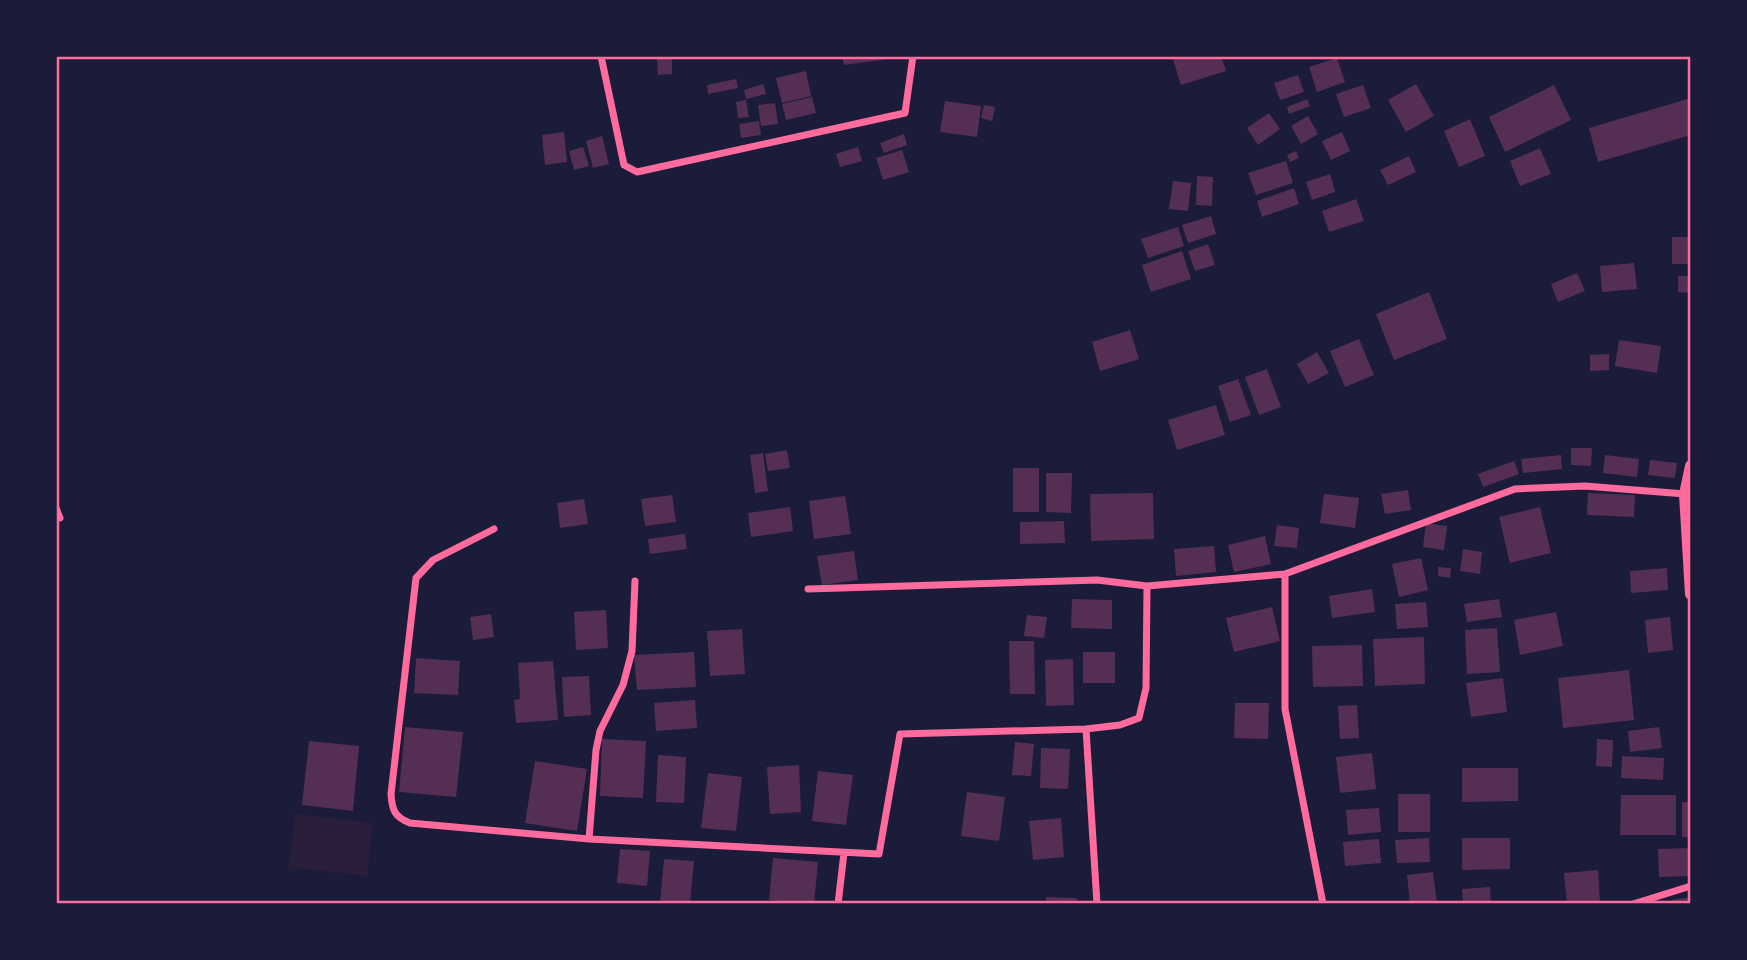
<svg xmlns="http://www.w3.org/2000/svg" width="1747" height="960" viewBox="0 0 1747 960" font-family="Lora,serif">
  <style>
    .green { fill: #2a1e3b }
    .building { fill: #542f53 }
    .lines { fill: none; stroke-linecap: round; stroke-linejoin: round }
    .minor { stroke: #ff6b9d; stroke-width: 7 }
    .secondary { stroke: #ff6b9d; stroke-width: 12 }
    .neatline { fill: none; stroke: #ff6b9d; stroke-width: 2.5 }
  </style>
  <rect width="100%" height="100%" fill="#1b1b3a"/>
  <!-- green -->
  <path class="green" d="M295,814l78,9 -6,53 -78,-9z"/>
  <!-- building -->
  <path class="building" d="M657,56h15v18l-14,1z
    M842,56h53v2l-51,7z
    M1172,56h49l5,15 -45,14z
    M1337,58l8,24 -28,10 -8,-25z
    M806,71l5,25 -29,7 -6,-25z
    M1298,75l6,17 -24,8 -6,-17z
    M736,79l2,9 -30,6 -1,-9z
    M763,84l3,10 -20,5 -2,-9z
    M1416,84l18,32 -28,16 -18,-32z
    M1363,85l8,23 -27,9 -8,-23z
    M1554,85l17,35 -66,32 -16,-35z
    M812,97l4,16 -30,7 -4,-16z
    M1691,98v37l-93,27 -9,-34z
    M1307,99l3,7 -21,8 -2,-7z
    M746,100l3,17 -11,1 -2,-16z
    M945,101l36,5 -4,31 -37,-5z
    M775,103l3,21 -17,2 -3,-21z
    M984,105l11,2 -3,14 -11,-3z
    M1269,113l11,16 -22,16 -11,-17z
    M1308,116l10,18 -17,10 -10,-18z
    M1470,119l15,37 -26,11 -15,-36z
    M759,121l2,14 -20,3 -2,-14z
    M564,132l3,30 -22,3 -3,-30z
    M1342,132l8,19 -19,9 -9,-19z
    M904,134l3,11 -23,8 -4,-10z
    M602,136l7,28 -16,4 -7,-27z
    M583,147l6,19 -15,4 -5,-19z
    M858,147l4,14 -22,6 -4,-13z
    M1540,148l11,26 -31,12 -10,-25z
    M902,150l7,22 -26,8 -7,-22z
    M1296,151l3,7 -9,4 -3,-7z
    M1409,156l7,16 -28,13 -8,-15z
    M1286,161l7,22 -37,12 -8,-22z
    M1330,174l5,18 -23,8 -6,-18z
    M1197,176l16,1 -1,29 -16,-1z
    M1173,181l18,2 -3,28 -19,-2z
    M1294,188l5,16 -37,13 -5,-16z
    M1356,199l8,22 -35,11 -7,-21z
    M1211,216l5,18 -28,9 -6,-18z
    M1178,227l6,19 -36,12 -7,-19z
    M1672,237h19v27h-19z
    M1208,244l7,21 -20,6 -7,-20z
    M1182,251l9,28 -40,13 -9,-27z
    M1634,263l3,26 -35,3 -2,-26z
    M1577,273l8,18 -27,11 -7,-18z
    M1678,276h13v17l-13,-1z
    M1429,292l18,47 -53,21 -18,-46z
    M1130,330l9,29 -39,12 -8,-29z
    M1359,339l15,36 -29,12 -15,-36z
    M1619,340l42,6 -4,27 -42,-7z
    M1317,352l12,21 -21,11 -11,-20z
    M1609,354v16l-19,1v-16z
    M1267,369l14,38 -22,8 -14,-38z
    M1238,379l13,36 -21,7 -12,-36z
    M1216,405l9,30 -48,15 -9,-30z
    M1571,448h21l-1,18 -20,-1z
    M787,450l3,18 -22,3 -3,-17z
    M763,453l5,38 -13,2 -5,-38z
    M1561,455l1,14 -39,4 -2,-14z
    M1605,455l34,4 -2,18 -34,-4z
    M1650,460l27,3 -2,15 -27,-3z
    M1514,461l5,13 -36,13 -5,-13z
    M1013,468h26v44h-26z
    M1046,473h26l-1,40 -25,-1z
    M1408,490l3,20 -26,4 -4,-20z
    M1153,493l1,46 -63,2 -1,-47z
    M1588,493l47,2 -1,22 -47,-2z
    M1324,494l35,4 -4,30 -35,-5z
    M672,495l4,27 -31,4 -4,-27z
    M845,496l6,38 -37,5 -5,-38z
    M584,499l4,25 -28,4 -3,-25z
    M790,507l3,24 -42,6 -3,-24z
    M1540,507l11,46 -41,10 -11,-46z
    M1064,521l1,22 -45,1v-22z
    M1426,523l21,3 -3,24 -21,-3z
    M1277,525l22,3 -2,20 -23,-2z
    M685,534l2,15 -37,5 -2,-15z
    M1265,536l6,28 -37,8 -6,-27z
    M1214,546l2,26 -40,4 -2,-27z
    M1463,549l19,3 -2,22 -20,-3z
    M854,551l4,29 -36,5 -5,-29z
    M1421,558l7,32 -29,7 -7,-33z
    M1438,567l13,1 -1,10 -12,-2z
    M1667,568l1,22 -37,3 -1,-22z
    M1372,589l3,23 -43,6 -3,-22z
    M1072,599l40,1v29l-41,-1z
    M1499,599l3,18 -35,5 -3,-18z
    M1426,602l2,25 -31,2 -2,-25z
    M1272,607l8,34 -46,11 -8,-34z
    M606,610l2,38 -32,2 -2,-38z
    M1556,612l7,34 -43,9 -6,-35z
    M491,614l3,23 -21,3 -3,-23z
    M1027,615l20,2 -3,21 -20,-2z
    M1670,617l3,33 -25,3 -3,-33z
    M1497,628l3,44 -33,2 -2,-44z
    M742,629l3,45 -35,2 -3,-45z
    M1424,637l1,47 -50,2 -2,-47z
    M1009,641h25l1,53h-25z
    M1362,645l1,41 -50,1 -1,-41z
    M694,652l2,35 -59,3 -3,-35z
    M1083,652h32v31h-32z
    M416,658l44,3 -2,34 -44,-2z
    M1073,659l1,46 -28,1 -1,-46z
    M553,661l5,59 -42,3 -2,-23 6,-1 -2,-36z
    M1629,670l5,50 -71,8 -5,-50z
    M589,676l2,39 -27,2 -2,-40z
    M1503,678l4,34 -36,5 -5,-34z
    M695,700l2,28 -41,3 -2,-28z
    M1235,703h34l-1,36 -34,-1z
    M1357,705l2,33 -19,1 -2,-33z
    M405,727l58,5 -7,65 -57,-5z
    M1659,727l3,21 -32,4 -2,-21z
    M602,739l44,2 -3,57 -43,-2z
    M1597,739l16,1 -1,27 -16,-1z
    M309,741l50,5 -6,65 -51,-6z
    M1015,742l19,2 -3,32 -19,-1z
    M1041,748l29,1 -2,40 -28,-1z
    M1372,753l4,36 -36,4 -4,-36z
    M658,755l28,2 -2,46 -28,-1z
    M1622,756l42,2 -1,22 -42,-2z
    M535,761l52,8 -10,62 -52,-8z
    M799,765l2,47 -31,2 -3,-47z
    M1462,768h56v33l-56,1z
    M818,771l35,4 -7,50 -34,-4z
    M708,773l34,4 -6,54 -35,-3z
    M967,792l38,5 -6,44 -38,-5z
    M1398,794h32v38h-32z
    M1621,795h55v40h-56z
    M1682,802h9v35h-9z
    M1379,808l2,24 -33,3 -2,-25z
    M1061,818l3,39 -31,3 -4,-39z
    M1429,838l1,24 -33,1 -2,-23z
    M1462,838h48v31l-48,1z
    M1379,839l2,24 -36,3 -2,-24z
    M1691,848v28l-32,1 -1,-28z
    M620,849l30,2 -3,35 -30,-3z
    M773,858l45,4 -4,42 -45,-4z
    M664,859l30,2 -4,43h-30z
    M1598,870l2,33 -33,1 -3,-31z
    M1433,872l4,32h-27l-3,-29z
    M1490,887l1,17h-28l-1,-15z
    M1046,897l31,1v6h-31z
    M1691,897v7h-18l-1,-4z"/>
  <g class="lines">
    <!-- minor -->
    <path class="minor" d="M601,56l23,109 13,7 268,-59 8,-57
      M56,508l4,10
      M494,529l-61,31 -17,18 -25,216c1,17 4,23 19,29l179,16 290,15 21,-120 186,-5
      M1285,574v135l38,195
      M808,589l289,-9 50,6
      M589,839l7,-89 4,-19 23,-46 9,-34 3,-70
      M838,904l6,-51
      M1097,904l-11,-175 34,-4 19,-7 7,-30 1,-102 138,-12 230,-85 70,-3 100,8
      M1633,904l58,-18"/>
    <!-- secondary -->
    <path class="secondary" d="M1691,466l-6,28 6,100"/>
  </g>
  <!-- border -->
  <rect width="1747" height="960" fill="none" stroke="#1b1b3a" stroke-width="116"/>
  <rect x="58" y="58" width="1631" height="844" class="neatline"/>
</svg>
